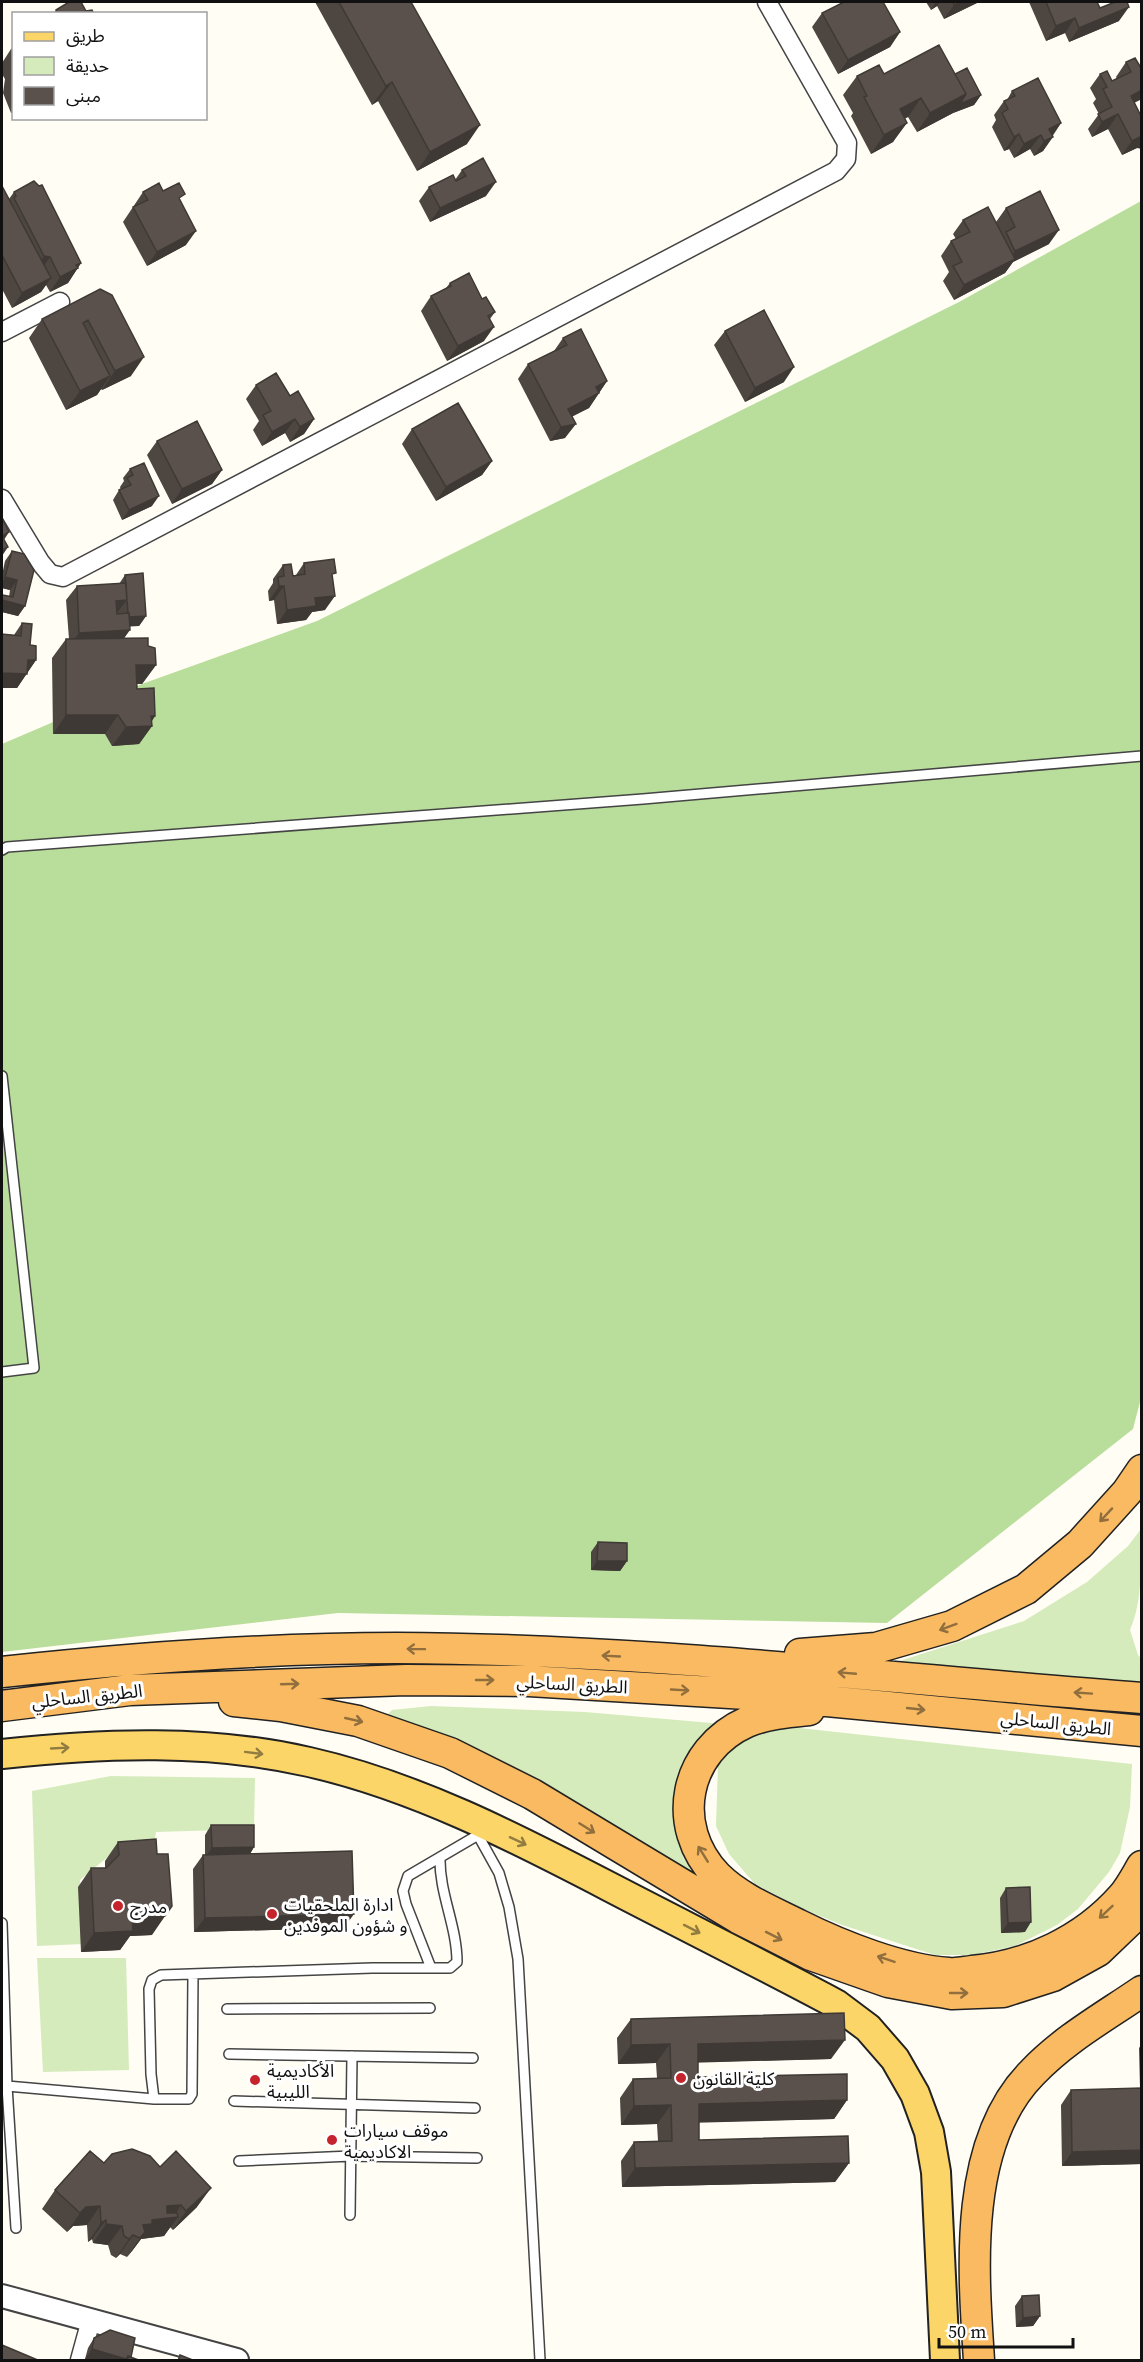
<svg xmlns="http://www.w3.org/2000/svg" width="1143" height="2362" viewBox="0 0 1143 2362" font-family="'Source Serif 4','Noto Sans Arabic',serif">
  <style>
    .green { fill: #d5ebbc }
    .forest { fill: #b9dd9a }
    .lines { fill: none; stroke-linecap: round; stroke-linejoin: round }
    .service-casing { stroke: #444; stroke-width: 12 }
    .minor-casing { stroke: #444; stroke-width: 21 }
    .tertiary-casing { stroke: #444; stroke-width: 26 }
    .primary-casing { stroke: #222; stroke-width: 32 }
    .trunk-casing { stroke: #222; stroke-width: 33 }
    .service { stroke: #fff; stroke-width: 9 }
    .minor { stroke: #fff; stroke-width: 18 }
    .tertiary { stroke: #fff; stroke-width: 22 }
    .primary { stroke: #fbd568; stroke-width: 28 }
    .trunk { stroke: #f9ba61; stroke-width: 30 }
    .wall { fill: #4d4641 }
    .shaded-wall { fill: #3f3935 }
    .building { fill: #5a514c; stroke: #3f3935; stroke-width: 1.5 }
    .oneway { stroke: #916e3d }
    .oneway2 { stroke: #927d41 }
    .poi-dot { fill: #c5242d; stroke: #fff; stroke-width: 2 }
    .labels { text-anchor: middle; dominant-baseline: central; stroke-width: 6; stroke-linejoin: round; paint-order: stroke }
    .street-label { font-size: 18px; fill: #111; stroke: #fff }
    .poi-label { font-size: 18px; fill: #111; stroke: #fff; text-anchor: start }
  </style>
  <rect width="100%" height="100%" fill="#fffdf4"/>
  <!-- green -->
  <path class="green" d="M1141,1529c0,33 2,72 -11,101l8,25 3,3v25l-257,-17 140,-45 63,-39 41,-36z
    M431,1706l154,6 138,12 -42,61 44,116 -191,-124 -72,-35 -77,-25 7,-7z
    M790,1727l342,37 -2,43 -10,46 -11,19 -31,37 -21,16 -42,21 -43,9h-37l-93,-30 -46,-19 -41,-22 -26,-30 -13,-28 2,-61 13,-16 26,-17z
    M111,1776l144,2 -1,51 -98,3 -3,16 -44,8 -29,24 3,64 -46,2 -5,-155z
    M37,1958h89l3,112 -86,2z"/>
  <!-- forest -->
  <path class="forest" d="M1141,201l1,1193 -9,35 -246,194 -549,-10 -336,39v-908l140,-60 175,-63 642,-319z"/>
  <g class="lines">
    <defs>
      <path id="service" d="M2,850l5,-3 636,-48 499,-43
        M2,1076l32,292 -32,4
        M474,1828l25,45 10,34 9,52 22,401
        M2,1923l5,163 9,142
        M431,1968l-25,-64 -3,-13 5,-15 70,-41
        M227,2009l203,-1
        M229,2054l244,4
        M7,2086l147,13h35l3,-5 1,-119
        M154,2099l-3,-25 -2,-85 3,-9 9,-5 211,-7h78l7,-6c0,-36 -18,-69 -17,-105
        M234,2101l241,7
        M239,2161l112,-5 126,2
        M350,2215l2,-159"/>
      <path id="minor" d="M2,332l58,-30
        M2,499l38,63 10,12 13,3 773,-406 10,-12 1,-16 -80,-141
        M80,2360l11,-40"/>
      <path id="tertiary" d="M2,2296l235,64"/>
      <path id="primary" d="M2,1754c100,-11 208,-15 307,8 106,24 205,75 301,125 75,39 151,77 226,117l32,24 27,31 20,35 14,38 7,40 9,188"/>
      <path id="trunk" d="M800,1654l76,-6 76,-22 74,-37 54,-45 47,-52 15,-22
        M2,1672c131,-14 263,-24 395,-24 249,1 496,31 745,50
        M234,1701l47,5 77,15 92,32 82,41 206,124 73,37 77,27 64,12 51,-2 50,-16 45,-25 44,-42
        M2,1706l128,-16 276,-10 123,1 234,14 379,36
        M809,1710c-20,2 -43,4 -62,12 -63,28 -78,104 -30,154 22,22 54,35 82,49 42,21 103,45 150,48 7,1 15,-1 23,-2 57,-5 112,-31 150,-74 8,-9 14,-21 20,-31
        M979,2360c-6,-90 -16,-217 53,-287 31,-33 72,-56 110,-82"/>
    </defs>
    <!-- service casing -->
    <use href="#service" class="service-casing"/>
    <!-- minor casing -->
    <use href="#minor" class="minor-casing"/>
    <!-- tertiary casing -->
    <use href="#tertiary" class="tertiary-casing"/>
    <!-- primary casing -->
    <use href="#primary" class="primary-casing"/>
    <!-- trunk casing -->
    <use href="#trunk" class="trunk-casing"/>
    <!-- service -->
    <use href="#service" class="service"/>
    <!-- minor -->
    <use href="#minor" class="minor"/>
    <!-- tertiary -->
    <use href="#tertiary" class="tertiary"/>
    <!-- primary -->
    <use href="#primary" class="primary"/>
    <!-- trunk -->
    <use href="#trunk" class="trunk"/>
  </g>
  <!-- wall -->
  <path class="wall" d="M315,2h96l56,142 -50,27 -39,-70 -6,4z
    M926,2h53l-35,17 -7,-13 -6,4z
    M1029,2h68l3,6 19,13 -50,21 -4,-9 -19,8z
    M822,13l78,19 -10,15 -52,27 -26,-47z
    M14,47v65l-3,1 -8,-20 2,-14 -3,-5v-11l9,-14z
    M1135,58l-1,45 3,45 -15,7 -14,-26 -16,8 -4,-8 11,-15 -6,-11 3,-4 -6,-11 10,-14 12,7 5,-2 -1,-2 10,-15z
    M884,74h71l26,21 -7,10 -21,8 -36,19 -9,-15 -3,1 -12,24 -22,12 -20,-38 2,-3 -10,-18 14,-19z
    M1012,91l49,32 -18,28 -9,5 -4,-7 -16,9 -5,-9 -5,2 -12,-24 4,-7 -2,-5 10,-14 3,-1z
    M462,170l24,26 -56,26 -11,-21 10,-14 26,-7z
    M2,186l7,13 5,-7 67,71 -13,20 -18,9 -4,-7 -5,7 -29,16 -10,-19z
    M163,191l17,10 6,44 -39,21 -24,-44 20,-30z
    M1006,208l43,36 -36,18 -8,11 -51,27 -11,-19 6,-9 -8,-16 10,-15 5,-2 -3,-5 10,-14 33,2z
    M450,283l32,16 13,13 -5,7 -6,22 -37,20 -26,-50 10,-15 15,-8z
    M100,289l31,87 -29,14 -1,-1 -4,6 -31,15 -37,-72 13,-19z
    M725,331l59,51 -39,20 -31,-57z
    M563,338l44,43 -18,27 -17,8 -7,22 -15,3 -32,-62 10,-15 26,-13z
    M256,385l34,11 24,23 -10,15 -14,8 -5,-9 -23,13 -9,-16 6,-9 -13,-22z
    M412,429l80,32 -10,14 -46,26 -34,-57z
    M157,441l65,29 -10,14 -40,20 -25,-49z
    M130,469l22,37 -30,14 -9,-20 6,-10h2l-1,-3 4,-6 -1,-3z
    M12,551l13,55 -7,10 -16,-4v-16l7,1 1,-7 -8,-2v-13l3,-14z
    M304,563l29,15 -8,32 -13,2 -6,8 -29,4 -3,-24 -5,1 -1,-10 5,-8v-4l10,-14 10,11 3,-1z
    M125,575l21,41 -7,10h-9l-6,12 24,8 8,19 -14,19h-5v5l18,27 -3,5v5l-13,18 -27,2 -7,-12h-52l-1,-76 14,-19h3l-3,-39 11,-14 42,-2z
    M22,623l14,37 -19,28h-15v-54l12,1z
    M598,1542l29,19 -7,10 -29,-1v-18z
    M211,1825l43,22 -4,7 94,74 -150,4 -1,-63 10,-14h2v-20z
    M118,1842l34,93 -22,1 -10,14 -39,2 -3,-65 13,-19h14v-7z
    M1006,1888l19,44 -24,1 -1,-35z
    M631,2019l200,40 -133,3v15l149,23 -13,19 -135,3v18l150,23 -14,19 -213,5 -1,-26 13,-19 24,-1 -1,-17 -36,1 -1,-27 13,-19 24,-1 -1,-15 -38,1 -1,-26z
    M1142,2044v120l-80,2 -1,-61 10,-15 69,-2 -1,-40z
    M104,2163l93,44 -24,23 -3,-3 -6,9 -23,3 -9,12 -5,6 -7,-3 -4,4 -5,-3 -3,-10 -15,-2 -1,-4 -4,3 -1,-17 -14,1 -6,6 -25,-23 13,-19z
    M1022,2296l18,20 -7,10 -17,1 -1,-21z
    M94,2338l37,19 10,4h-50l-6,-2 3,-11z"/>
  <!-- shaded-wall -->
  <path class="shaded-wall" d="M936,2h4l-3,4 -6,4z
    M961,2h18l-35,17 10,-14z
    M1129,7l-10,14 -50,21 10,-14z
    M1075,18l-10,15 -19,8 10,-15z
    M900,32l-10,15 -52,27 10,-14z
    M392,82l-14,19 -6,4 14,-19z
    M1142,90v9l-22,11 11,-14z
    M966,94l15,1 -7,10 -21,8 -36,19 13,-19z
    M921,98l-13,19 -22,11 14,-19z
    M1118,114l-10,15 -16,8 10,-15z
    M907,123l-14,19 -22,12 13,-19z
    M1061,123l-10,14 -2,-8z
    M480,125l-13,19 -50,27 13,-19z
    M1019,134l-10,15 -5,2 10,-14z
    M1041,135l-11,14 -16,9 10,-14z
    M1142,136v13l-5,-1 -15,7 10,-14z
    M1053,137l-10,14 -9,5 10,-15z
    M496,182l-10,14 -56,26 10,-14z
    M1059,230l-10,14 -36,18 -8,11 -51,27 10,-15 43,-22 8,-12z
    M196,231l-10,14 -39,21 10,-14z
    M44,256l6,1 -10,15 -6,-1z
    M81,263l-13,20 -18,9 10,-15 16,-12z
    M51,278l-10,14 -29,16 10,-15z
    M494,327l-10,14 -37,20 11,-15z
    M144,357l-13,19 -29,14 13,-19z
    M794,367l-10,15 -39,20 10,-14z
    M110,376l-13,19 -31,15 14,-19z
    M607,381l-18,27 -31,16 10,-15 28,-22z
    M295,419l-10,14 -23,13 10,-14z
    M314,419l-10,15 -14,8 10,-15z
    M576,424l-11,14 -15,3 11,-14z
    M492,461l-10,14 -46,26 10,-14z
    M222,470l-10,14 -40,20 10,-15z
    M159,496l-7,10 -30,14 7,-10z
    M9,532l-7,11v-7z
    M8,547l-6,9v-6z
    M5,577l12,3 -7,10 -8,-2v-5z
    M279,586h5l-10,14 -5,1z
    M335,596l-10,14 -13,2 -6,8 -29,4 10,-14 28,-12z
    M2,600l23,6 -7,10 -16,-4z
    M127,600l-11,14v-13z
    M146,616l-7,10 -18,1 7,-10z
    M130,630l-10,14 -51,3 10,-14z
    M28,660h8l-19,28h-15v-15z
    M136,665h20l-14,19h-20z
    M66,715h52l-13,19h-52z
    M151,716h4l-7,10h4l-13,18 -27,2 14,-19z
    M597,1561h30l-7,10 -29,-1z
    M254,1847l-6,10h-43l7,-9z
    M172,1906l-20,29 -22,1 -10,14 -39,2 13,-19 38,-16z
    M354,1914l-10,14 -150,4 11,-14z
    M1031,1922l-6,10 -24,1 7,-10z
    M845,2040l-14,19 -146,4 13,-19z
    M670,2044l-14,19 -38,1 13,-19z
    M847,2100l-13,19 -148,4 13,-19z
    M671,2105l-14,19 -36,1 13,-19z
    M1142,2150v14l-80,2 10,-14z
    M849,2163l-14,19 -213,5 13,-19z
    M211,2188l-14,19 -24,23 13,-19z
    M181,2205l-8,13 5,-1 -14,19 -23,3 -9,12 -5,6 13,-19 3,-13 9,-5 15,-14z
    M100,2206l-13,19 -14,1 -6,6 13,-19 6,-6z
    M106,2220l-14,19 -4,3 13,-19z
    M106,2224l16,2 -14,19 -15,-2z
    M133,2235l-13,19 -4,4 13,-19z
    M1040,2316l-7,10 -17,1 7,-9z
    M92,2349l34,10 -1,2h-34l-6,-2z"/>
  <!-- building -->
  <path class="building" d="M69,2h12l5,9 6,-1 2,4h-38v-4z
    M339,2h72l69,123 -50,27 -38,-70 -6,4z
    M844,2h39l17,30 -52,28 -26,-47z
    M953,2h8l-7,3z
    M1046,2h51l3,6 15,-6h12l2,5 -50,21 -4,-10 -19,8z
    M939,45l27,49 -36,19 -9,-15 -21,11 7,14 -23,12 -20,-38 3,-1 -10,-20 22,-11 5,9z
    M1135,58l6,10 1,-1v23l-11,6 9,18 2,1v21l-10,5 -14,-27 -16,8 -4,-8 14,-7 -9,-18 4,-2 -7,-13 7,-3 5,10 19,-9 -5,-10z
    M967,68l14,27 -21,9 6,-10 -11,-20z
    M1038,78l23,45 -12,6 4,8 -9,4 -3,-6 -17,9 -5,-10 -5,3 -12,-24 6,-4 -4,-8 11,-5 -3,-5z
    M483,158l13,24 -56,26 -11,-21 24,-12 3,6 10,-5 -4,-6z
    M34,181l5,5 3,-1 39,78 -5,2 2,3 -18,9 -10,-20 -6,-1 -30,-58 2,-2 -2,-4z
    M159,183l4,8 16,-8 6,11 -6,4 17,33 -39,21 -24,-45 15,-7 -5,-8z
    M2,186l49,92 -29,15 -20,-38z
    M1040,191l19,39 -44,21 -9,-19 9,-5 -9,-19z
    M988,207l27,52 -51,26 -11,-19 9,-4 -11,-21 19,-9 -7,-12z
    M469,273l13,26 4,-2 9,15 -7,4 6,11 -36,19 -27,-50 20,-10 -1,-3z
    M100,289l12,6 32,62 -29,14 -27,-51 -5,3 27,53 -30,15 -38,-72z
    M764,310l30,57 -39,21 -30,-57z
    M581,329l26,52 -11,6 3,6 -31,16 8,15 -15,3 -33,-63 39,-19 -4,-7z
    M276,373l14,23 8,-5 16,28 -14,8 -5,-8 -23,13 -9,-17 8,-4 -15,-26z
    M458,403l34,58 -46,26 -34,-58z
    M197,421l25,49 -40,19 -25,-48z
    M144,463l15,33 -30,14 -10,-20 12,-5 -4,-7 6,-3 -3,-6z
    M2,518l7,14 -7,4 6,11 -6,3z
    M12,551l12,3 10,16 -9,36 -23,-6v-5l11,2 4,-17 -12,-3z
    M334,559l2,14 -4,1 3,22 -20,2 1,8 -29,4 -3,-24h-5l-1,-9 6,-1 -1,-11 8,-1 2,12 12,-2 -1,-11z
    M143,573l3,43 -17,1v-4h-1l-3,-38z
    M126,583l1,17 -11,1 1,13 12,-1 1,17 -51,3 -2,-47z
    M22,623l10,1 -2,21 6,1v14h-8l-1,14 -25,-1v-39l19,2z
    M148,638v8l7,2 1,17h-20l1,24 17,-1 1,28h-4l1,10 -26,1 -8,-12h-52v-76z
    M598,1542l29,1v18h-30z
    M211,1825h43v22l-42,1z
    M156,1839l1,15h11l4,52 -7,10 -33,1 1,14 -39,2 -3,-65h15l13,-13 -1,-13z
    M352,1851l2,63 -149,4 -2,-63z
    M1030,1887l1,35 -23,1 -2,-35z
    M844,2013l1,27 -147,4v33l149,-3v26l-148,4v36l149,-4 1,27 -214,5 -1,-26 38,-1 -1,-36 -37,1 -1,-27 38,-1 -1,-34 -39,1v-26z
    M1142,2088v62l-70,2 -1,-62z
    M132,2149l18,7 10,11 16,-16 35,37 -25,23 -5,-6 -14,1v7h10l1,4 -26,3v4l-9,1 2,7 -5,6 -7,-3 -4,4 -5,-3 -2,-10 -16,-2v-4l-5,3 -1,-17 -14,1 -6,6 -25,-23 35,-39 14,12 8,-9z
    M1039,2295l1,21 -17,2 -1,-22z
    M110,2330l25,8 -4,19 -3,-1 -2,3 -34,-10 2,-11z
    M2,2345l38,16h-38z
    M180,2355l15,6h-17z
    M128,2356l13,5h-14z"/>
  <!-- one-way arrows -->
  <defs><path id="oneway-shaft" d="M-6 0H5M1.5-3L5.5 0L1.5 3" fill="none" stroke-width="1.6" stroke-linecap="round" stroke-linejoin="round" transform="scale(1.5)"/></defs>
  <g class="oneway">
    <use href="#oneway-shaft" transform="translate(1106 1515) rotate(133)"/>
    <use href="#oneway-shaft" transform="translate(948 1627) rotate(160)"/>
    <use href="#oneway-shaft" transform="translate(416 1649) rotate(-179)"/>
    <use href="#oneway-shaft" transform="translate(611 1656) rotate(-177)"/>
    <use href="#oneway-shaft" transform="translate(847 1673) rotate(-175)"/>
    <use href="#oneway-shaft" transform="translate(485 1680)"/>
    <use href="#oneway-shaft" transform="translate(290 1684) rotate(-2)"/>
    <use href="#oneway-shaft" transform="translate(680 1690) rotate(3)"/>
    <use href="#oneway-shaft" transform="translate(1083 1693) rotate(-176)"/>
    <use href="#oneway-shaft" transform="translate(916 1709) rotate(6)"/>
    <use href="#oneway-shaft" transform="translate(354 1720) rotate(13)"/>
    <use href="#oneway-shaft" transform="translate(587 1828) rotate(32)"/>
    <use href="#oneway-shaft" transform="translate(703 1854) rotate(-122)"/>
    <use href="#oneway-shaft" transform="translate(1106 1912) rotate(137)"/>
    <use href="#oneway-shaft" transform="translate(774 1936) rotate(27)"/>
    <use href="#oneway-shaft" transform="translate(886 1959) rotate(-162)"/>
    <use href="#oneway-shaft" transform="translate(959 1993)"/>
  </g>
  <g class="oneway2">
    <use href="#oneway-shaft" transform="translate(60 1748) rotate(-3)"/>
    <use href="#oneway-shaft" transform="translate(254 1753) rotate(7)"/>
    <use href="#oneway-shaft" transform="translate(518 1841) rotate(25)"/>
    <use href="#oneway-shaft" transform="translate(692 1929) rotate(27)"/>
  </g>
  <!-- markers -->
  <g class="poi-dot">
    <circle cx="118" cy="1906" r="6"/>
    <circle cx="272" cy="1914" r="6"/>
    <circle cx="681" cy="2078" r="6"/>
    <circle cx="255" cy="2080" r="6"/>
    <circle cx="332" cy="2140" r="6"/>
  </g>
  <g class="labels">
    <!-- street labels -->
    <g class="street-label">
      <text transform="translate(572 1684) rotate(3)">الطريق الساحلي</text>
      <text transform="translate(87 1696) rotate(-6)">الطريق الساحلي</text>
      <text transform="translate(1056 1723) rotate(6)">الطريق الساحلي</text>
    </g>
    <!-- poi labels -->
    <g class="poi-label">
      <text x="284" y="1904">ادارة الملحقيات<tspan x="284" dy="21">و شؤون الموفدين</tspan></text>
      <text x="130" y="1906">مدرج</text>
      <text x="267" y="2070">الأكاديمية<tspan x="267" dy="21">الليبية</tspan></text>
      <text x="693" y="2078">كلية القانون</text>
      <text x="344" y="2130">موقف سيارات<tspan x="344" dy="21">الاكاديمية</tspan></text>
    </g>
  </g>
  <!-- border -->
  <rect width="1143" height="2362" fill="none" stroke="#111111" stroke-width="6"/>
  <!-- legend -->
  <rect x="12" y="12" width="195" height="108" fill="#ffffff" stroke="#a0a0a0" stroke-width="1.5"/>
  <rect x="24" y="32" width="30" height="9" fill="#fbd568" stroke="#a0a0a0" stroke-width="1.5"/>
  <text x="66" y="42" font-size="18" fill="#111111">طريق</text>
  <rect x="24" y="57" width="30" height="18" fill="#d5ebbc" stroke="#a0a0a0" stroke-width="1.5"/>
  <text x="66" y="72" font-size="18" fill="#111111">حديقة</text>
  <rect x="24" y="87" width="30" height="18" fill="#5a514c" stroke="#a0a0a0" stroke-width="1.5"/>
  <text x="66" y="102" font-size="18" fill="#111111">مبنى</text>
  <!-- scale -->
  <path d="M939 2338v9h134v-9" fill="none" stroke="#111111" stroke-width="3"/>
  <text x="948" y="2338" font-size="18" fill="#111111" stroke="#ffffff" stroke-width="4.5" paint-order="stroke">50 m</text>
</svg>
